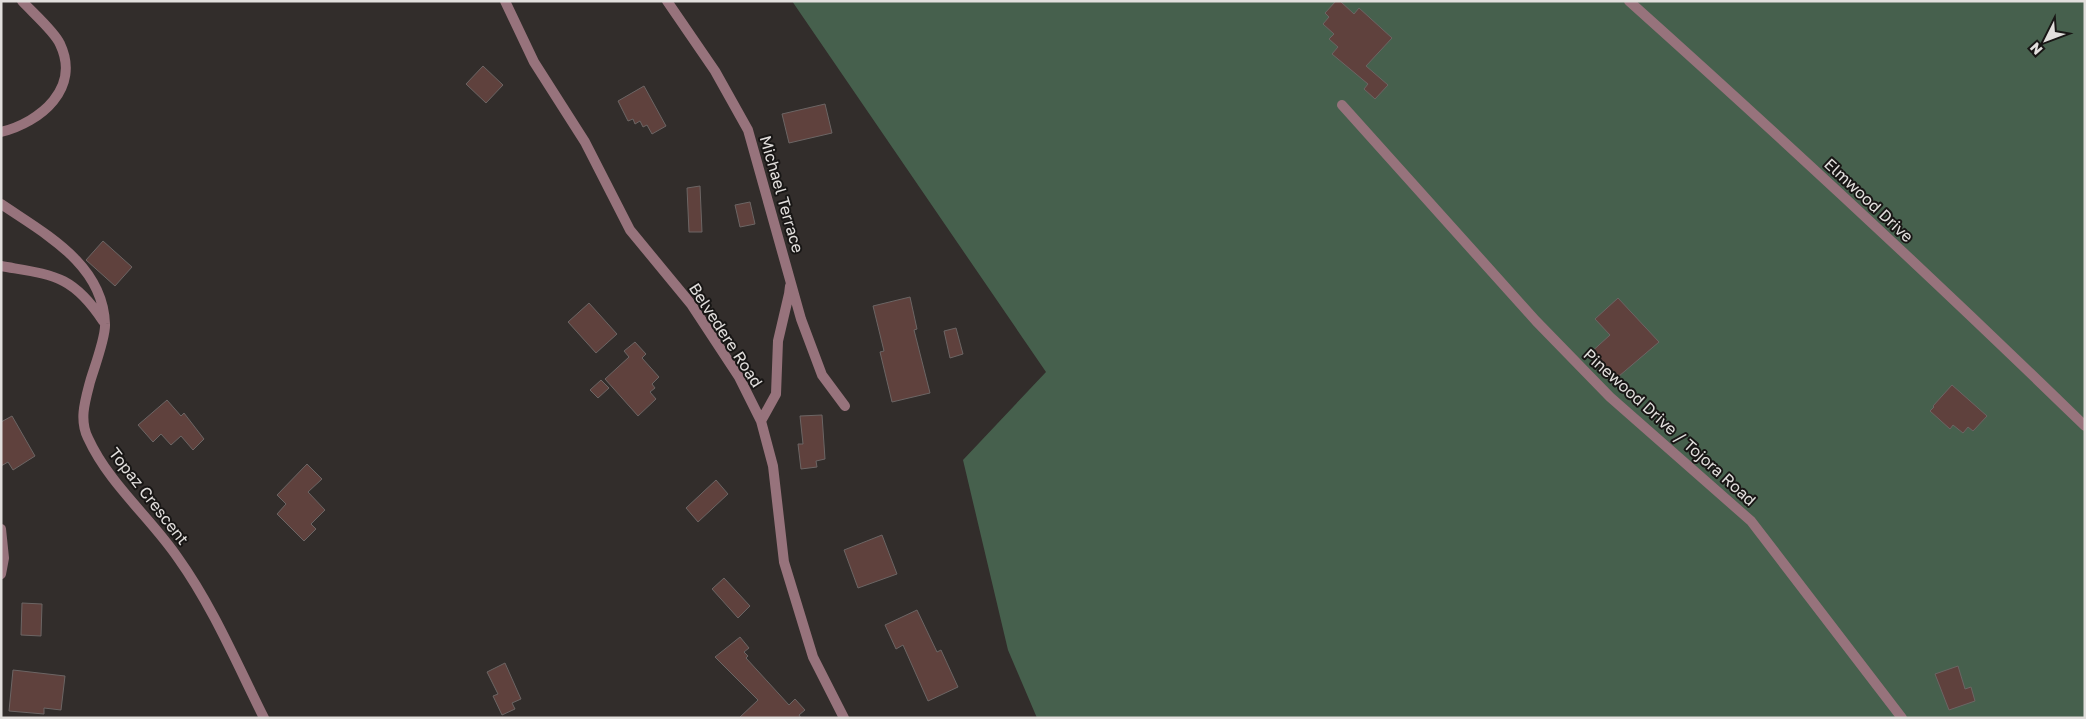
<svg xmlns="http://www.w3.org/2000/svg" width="2086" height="719" viewBox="0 0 2086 719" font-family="'Golos Text',sans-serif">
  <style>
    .forest { fill: #46604d }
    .building { fill: #5f413d; stroke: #6c6564 }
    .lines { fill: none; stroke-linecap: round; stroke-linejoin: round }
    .minor { stroke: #97737c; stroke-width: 10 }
    .labels { text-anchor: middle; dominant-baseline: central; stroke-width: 4; stroke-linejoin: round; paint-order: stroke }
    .street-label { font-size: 16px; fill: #e2dfdd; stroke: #181615 }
  </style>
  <rect width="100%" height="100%" fill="#322d2b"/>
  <!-- forest -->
  <path class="forest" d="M792,1h1293v717h-1048l-29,-68 -45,-190 83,-88z"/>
  <!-- building -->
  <path class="building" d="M1336,1h4l14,13 5,-6 33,30 -26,28 22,19 -13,14 -11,-10 4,-5 -36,-30 6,-7 -9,-8 5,-5 -11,-10 6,-7 -4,-4z
    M483,66l20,19 -17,18 -20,-19z
    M644,86l22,40 -14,8 -5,-9 -4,2 -3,-6 -5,3 -2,-5 -5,2 -10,-20z
    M825,104l7,29 -43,10 -7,-29z
    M700,186l2,46h-13l-2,-44z
    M750,202l5,22 -15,3 -5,-22z
    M103,241l29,26 -17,19 -29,-26z
    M910,297l7,32 -3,1 16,63 -38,9 -12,-50 4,-1 -11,-45z
    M1618,298l41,44 -47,40 -24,-27 22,-20 -15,-16z
    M589,303l28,31 -21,19 -28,-31z
    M956,328l7,26 -13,4 -6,-27z
    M635,342l11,12 -4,4 17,19 -7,7 3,4 -5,4 6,7 -18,17 -33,-37 24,-22 -5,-6z
    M601,380l8,8 -11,10 -8,-8z
    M1952,385l35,31 -14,15 -5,-4 -5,6 -10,-8 -3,4 -20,-18 4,-4 -1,-1z
    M167,400l14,16 3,-3 20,26 -11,11 -12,-14 -10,9 -10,-11 -8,8 -15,-17z
    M822,415l3,44 -9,2 1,6 -16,2 -3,-25h5l-3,-28z
    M12,416l23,40 -22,14 -5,-8 -7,4v-44z
    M307,464l15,15 -14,13 17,18 -14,14 5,5 -12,12 -27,-27 9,-10 -9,-9z
    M716,480l12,14 -30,28 -12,-14z
    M882,535l15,39 -39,14 -14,-38z
    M724,578l26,28 -12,12 -26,-29z
    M22,603l20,1 -1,32 -20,-1z
    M917,610l20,42 4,-2 17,37 -30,14 -25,-56 -7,4 -11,-24z
    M740,637l9,11 -5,4 4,4 -2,2 43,47 6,-6 10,11 -6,5 2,3h-62l19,-18 -43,-43z
    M505,663l16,36 -9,4 3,6 -13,6 -9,-19 5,-2 -11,-22z
    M1958,666l7,23 6,-2 4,14 -26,9 -14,-36z
    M13,670l52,6 -4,34 -17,-2v6l-35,-3z"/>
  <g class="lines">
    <!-- minor -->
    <path class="minor" d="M505,1l29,61 51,80 45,88 61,74 48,73 22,44 12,45 11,96 29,95 31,61
      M667,1l48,70 33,59 53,189 21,56 23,31
      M1629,1c155,139 307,280 456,425
      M1342,105l194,216 74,76 141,124 151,197
      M1,132c40,-10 80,-44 59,-88 -5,-12 -28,-32 -38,-43
      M1,204c44,30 102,60 104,120 1,13 -11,44 -15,58 -5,19 -11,38 -2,56 21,46 62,79 90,120 35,49 59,106 86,160
      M1,266c51,9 71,8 102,55
      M761,421l15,-27 2,-53 11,-47 1,-8
      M1,529l3,29 -3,16"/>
  </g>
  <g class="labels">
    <!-- street labels -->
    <g class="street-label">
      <text transform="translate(782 194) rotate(74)">Michael Terrace</text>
      <text transform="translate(1869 200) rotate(43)">Elmwood Drive</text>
      <text transform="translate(726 335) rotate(57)">Belvedere Road</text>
      <text transform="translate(1670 427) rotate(42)">Pinewood Drive / Tojora Road</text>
      <text transform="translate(149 496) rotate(52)">Topaz Crescent</text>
    </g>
  </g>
  <!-- border -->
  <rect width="2086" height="719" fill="none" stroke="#e2dfdd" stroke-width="5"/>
  <!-- north arrow -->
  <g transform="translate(2046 40) rotate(228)" stroke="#181615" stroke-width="4" paint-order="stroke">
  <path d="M0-4L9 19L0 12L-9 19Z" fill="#e2dfdd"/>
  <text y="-8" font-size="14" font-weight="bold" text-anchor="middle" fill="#e2dfdd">N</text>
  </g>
</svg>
